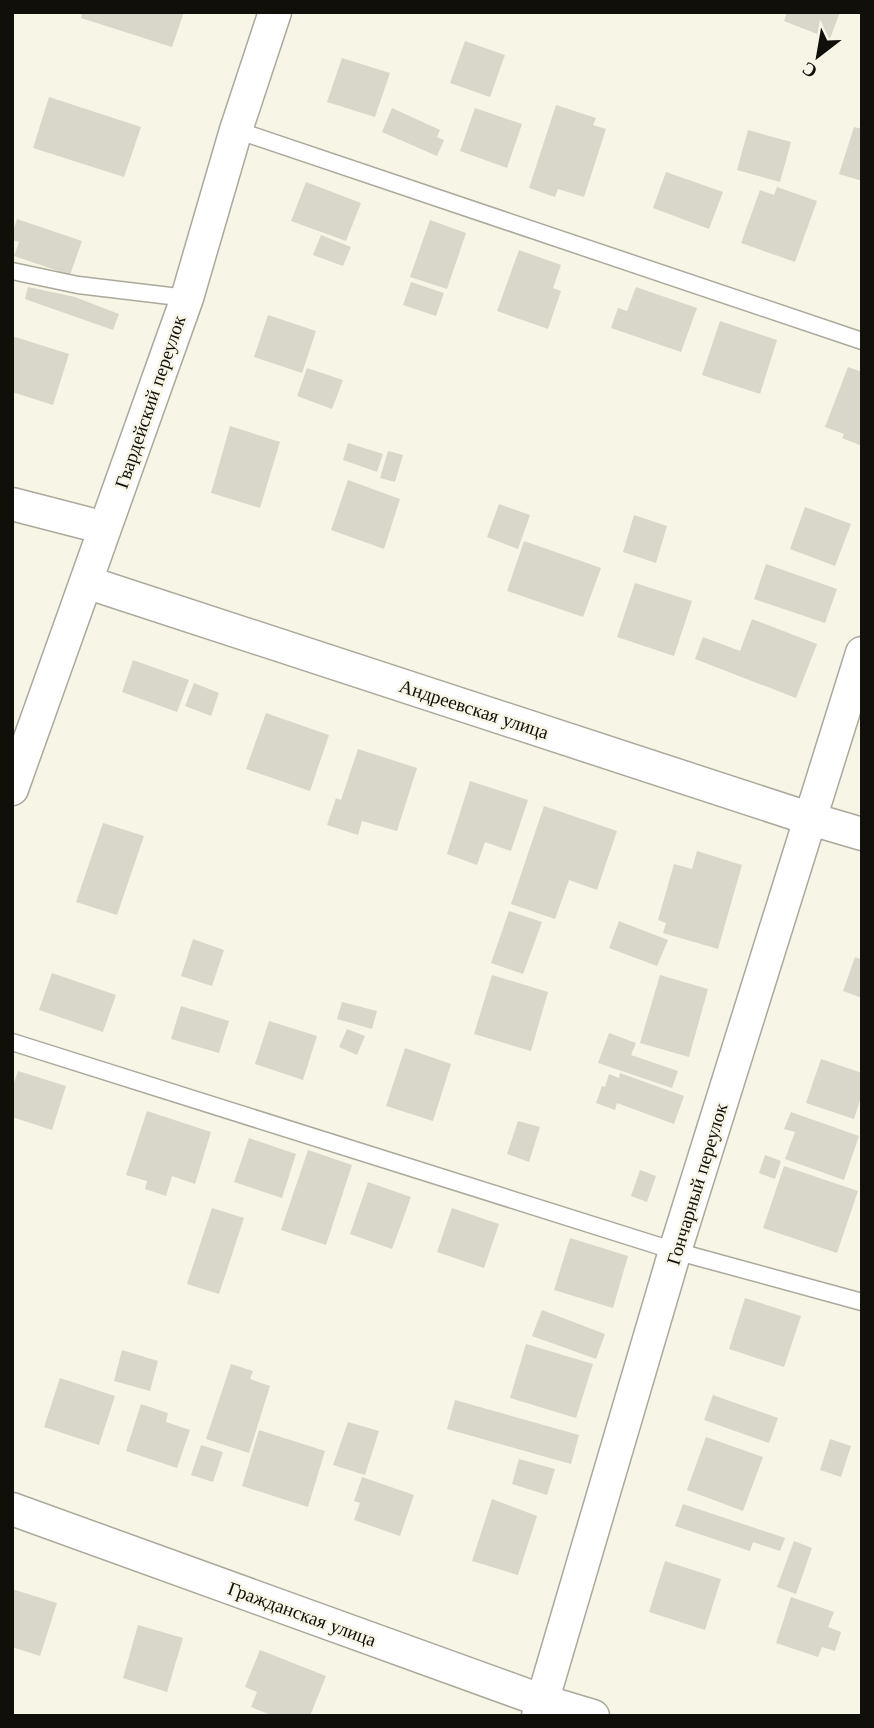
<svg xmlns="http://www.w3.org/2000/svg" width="874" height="1728" viewBox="0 0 874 1728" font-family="'Libre Baskerville',serif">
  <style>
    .building { fill: #d9d7c9 }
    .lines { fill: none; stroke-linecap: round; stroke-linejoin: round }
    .service-casing { stroke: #aaa99b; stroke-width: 19 }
    .minor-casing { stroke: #aaa99b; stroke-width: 35 }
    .service { stroke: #fff; stroke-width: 16 }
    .minor { stroke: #fff; stroke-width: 32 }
    .labels { text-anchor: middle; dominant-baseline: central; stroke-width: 5; stroke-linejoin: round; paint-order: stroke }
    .street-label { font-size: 19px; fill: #100f0a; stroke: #f7f5e6 }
  </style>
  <rect width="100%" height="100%" fill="#f7f5e6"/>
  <!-- building -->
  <path class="building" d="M82,12h102l-12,35 -91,-29z
    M787,12h53l-10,27 -46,-18z
    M465,41l40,14 -15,42 -40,-14z
    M342,58l48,15 -15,44 -48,-15z
    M49,97l92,30 -17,50 -91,-29z
    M556,105l40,13 -3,7 13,4 -22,68 -26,-8 -3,8 -26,-9z
    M392,108l48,22 -3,7 7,3 -7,16 -55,-24z
    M475,108l47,16 -15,44 -47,-17z
    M854,127l8,2v52l-23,-7z
    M748,130l43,12 -11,40 -43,-12z
    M666,172l57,20 -14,37 -56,-21z
    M306,182l55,21 -15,38 -55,-20z
    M777,187l40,14 -22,61 -54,-19 19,-53 14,5z
    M17,219l65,22 -12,34 -56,-19 5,-14 -7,-2v-6z
    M430,220l36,13 -19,56 -37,-12z
    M321,235l30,12 -8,19 -30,-11z
    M519,250l42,15 -8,23 8,3 -13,38 -51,-18z
    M411,282l33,11 -8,23 -33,-11z
    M28,287l47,10 44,17 -6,16 -88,-31z
    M636,287l61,21 -16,44 -70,-24 7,-20 9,3z
    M268,315l48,16 -14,42 -48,-16z
    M720,321l57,19 -17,54 -58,-19z
    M12,336l57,18 -16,51 -41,-13z
    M848,367l14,5v74l-20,-8 2,-4 -19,-7z
    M307,368l36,12 -11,29 -35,-13z
    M230,426l50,16 -20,66 -49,-15z
    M348,443l35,11 -6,18 -34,-12z
    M388,451l15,4 -8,27 -15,-4z
    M348,480l52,19 -16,50 -53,-19z
    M499,504l31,11 -12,34 -31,-12z
    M805,507l46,17 -16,42 -45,-17z
    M634,515l33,11 -11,37 -33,-11z
    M524,541l77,27 -18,49 -76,-26z
    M766,564l71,25 -12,34 -71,-24z
    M635,583l57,18 -18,55 -57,-19z
    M752,619l65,25 -21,54 -101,-39 8,-22 37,14z
    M133,660l56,20 -12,32 -55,-20z
    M194,683l25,10 -8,23 -26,-10z
    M266,713l63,22 -19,56 -64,-22z
    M358,749l59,19 -20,63 -35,-10 -4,14 -31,-10 9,-27 5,2z
    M470,781l58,19 -17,51 -26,-9 -8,23 -30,-11z
    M544,806l73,25 -20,59 -28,-10 -14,39 -44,-15z
    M103,823l41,13 -27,79 -41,-13z
    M697,851l45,14 -24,84 -55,-16 3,-10 -8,-3 16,-56 18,5z
    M509,911l33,11 -19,52 -32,-11z
    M619,921l49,19 -11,26 -48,-18z
    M193,939l31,11 -12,36 -31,-10z
    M855,957l7,3v38l-19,-7z
    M52,973l64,22 -13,37 -64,-22z
    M492,975l56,17 -17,59 -57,-17z
    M660,975l48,14 -19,68 -49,-14z
    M342,1002l35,9 -5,18 -35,-10z
    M181,1006l48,15 -10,32 -48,-14z
    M269,1021l48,15 -14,44 -48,-16z
    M347,1029l18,7 -8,19 -18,-8z
    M609,1033l27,10 -5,12 47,16 -6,17 -74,-25z
    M405,1048l46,16 -18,57 -47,-15z
    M821,1059l41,14v21l-8,25 -48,-16z
    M18,1071l48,15 -14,44 -40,-13v-28z
    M620,1073l64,23 -10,28 -57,-21 -2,7 -19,-7 6,-17 3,1 4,-13 10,4z
    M147,1111l64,21 -16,52 -23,-8 -6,20 -21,-7 2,-8 -21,-6z
    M791,1112l68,24 -15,44 -59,-21 10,-27 -11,-3z
    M518,1121l22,6 -11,35 -22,-8z
    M249,1138l47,16 -14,44 -48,-16z
    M308,1150l44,15 -26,80 -45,-15z
    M765,1155l16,6 -6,18 -16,-6z
    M784,1166l74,25 -21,62 -74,-25z
    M640,1170l16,6 -9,26 -16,-6z
    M368,1182l43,15 -19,52 -42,-15z
    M212,1208l32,10 -25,76 -32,-10z
    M452,1208l47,16 -15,44 -47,-16z
    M570,1238l58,18 -15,52 -59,-18z
    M745,1298l56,18 -17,51 -55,-18z
    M542,1310l63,24 -9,25 -64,-23z
    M526,1344l67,20 -17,54 -66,-20z
    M122,1350l36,11 -8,30 -36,-10z
    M231,1364l22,7 -3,8 20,7 -21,67 -43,-14z
    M60,1378l55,18 -16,49 -55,-18z
    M713,1395l65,23 -9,25 -65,-23z
    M455,1400l124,35 -8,29 -124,-35z
    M141,1404l27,9 -2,9 24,8 -13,38 -51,-17z
    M348,1422l31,9 -14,44 -32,-10z
    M259,1430l66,21 -17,56 -66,-21z
    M706,1437l57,20 -20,54 -56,-21z
    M830,1439l21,7 -10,31 -21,-7z
    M201,1445l22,7 -10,30 -22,-7z
    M519,1459l36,10 -8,26 -35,-11z
    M362,1477l52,18 -14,41 -46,-16 6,-17 -6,-2z
    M492,1499l45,17 -19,59 -46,-14z
    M683,1504l102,34 -5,13 -27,-9 -3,9 -75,-25z
    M794,1541l18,7 -16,46 -19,-7z
    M665,1561l56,18 -16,51 -56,-18z
    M12,1589l45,14 -17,53 -28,-9z
    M791,1597l43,15 -6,15 13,5 -6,19 -13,-4 -4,10 -42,-14z
    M138,1625l45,13 -16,54 -44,-14z
    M260,1650l66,26 -16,40h-37l-22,-9 6,-15 -12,-5z"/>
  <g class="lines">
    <defs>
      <path id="service" d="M236,130l626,211
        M12,271l66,14 109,13
        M12,1042l663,209 187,51"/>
      <path id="minor" d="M12,504l93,24
        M86,582l725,237 51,15
        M12,789l175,-491 49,-168 39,-118
        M12,1509l531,192 50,15
        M538,1716l137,-465 187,-598"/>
    </defs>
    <!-- service casing -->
    <use href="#service" class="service-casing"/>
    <!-- minor casing -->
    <use href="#minor" class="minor-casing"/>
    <!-- service -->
    <use href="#service" class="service"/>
    <!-- minor -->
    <use href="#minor" class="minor"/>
  </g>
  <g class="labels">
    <!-- street labels -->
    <g class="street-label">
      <text transform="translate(150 402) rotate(-71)">Гвардейский переулок</text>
      <text transform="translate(474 709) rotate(18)">Андреевская улица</text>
      <text transform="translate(697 1184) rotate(-73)">Гончарный переулок</text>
      <text transform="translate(302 1614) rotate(20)">Гражданская улица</text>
    </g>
  </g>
  <!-- border -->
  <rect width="874" height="1728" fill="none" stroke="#100f0a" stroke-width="28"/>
  <!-- north arrow -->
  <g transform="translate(818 56) rotate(211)" stroke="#f7f5e6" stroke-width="5" paint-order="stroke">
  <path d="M0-5L12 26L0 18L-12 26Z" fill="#100f0a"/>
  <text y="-10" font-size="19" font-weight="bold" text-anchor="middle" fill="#100f0a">С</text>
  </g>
</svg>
